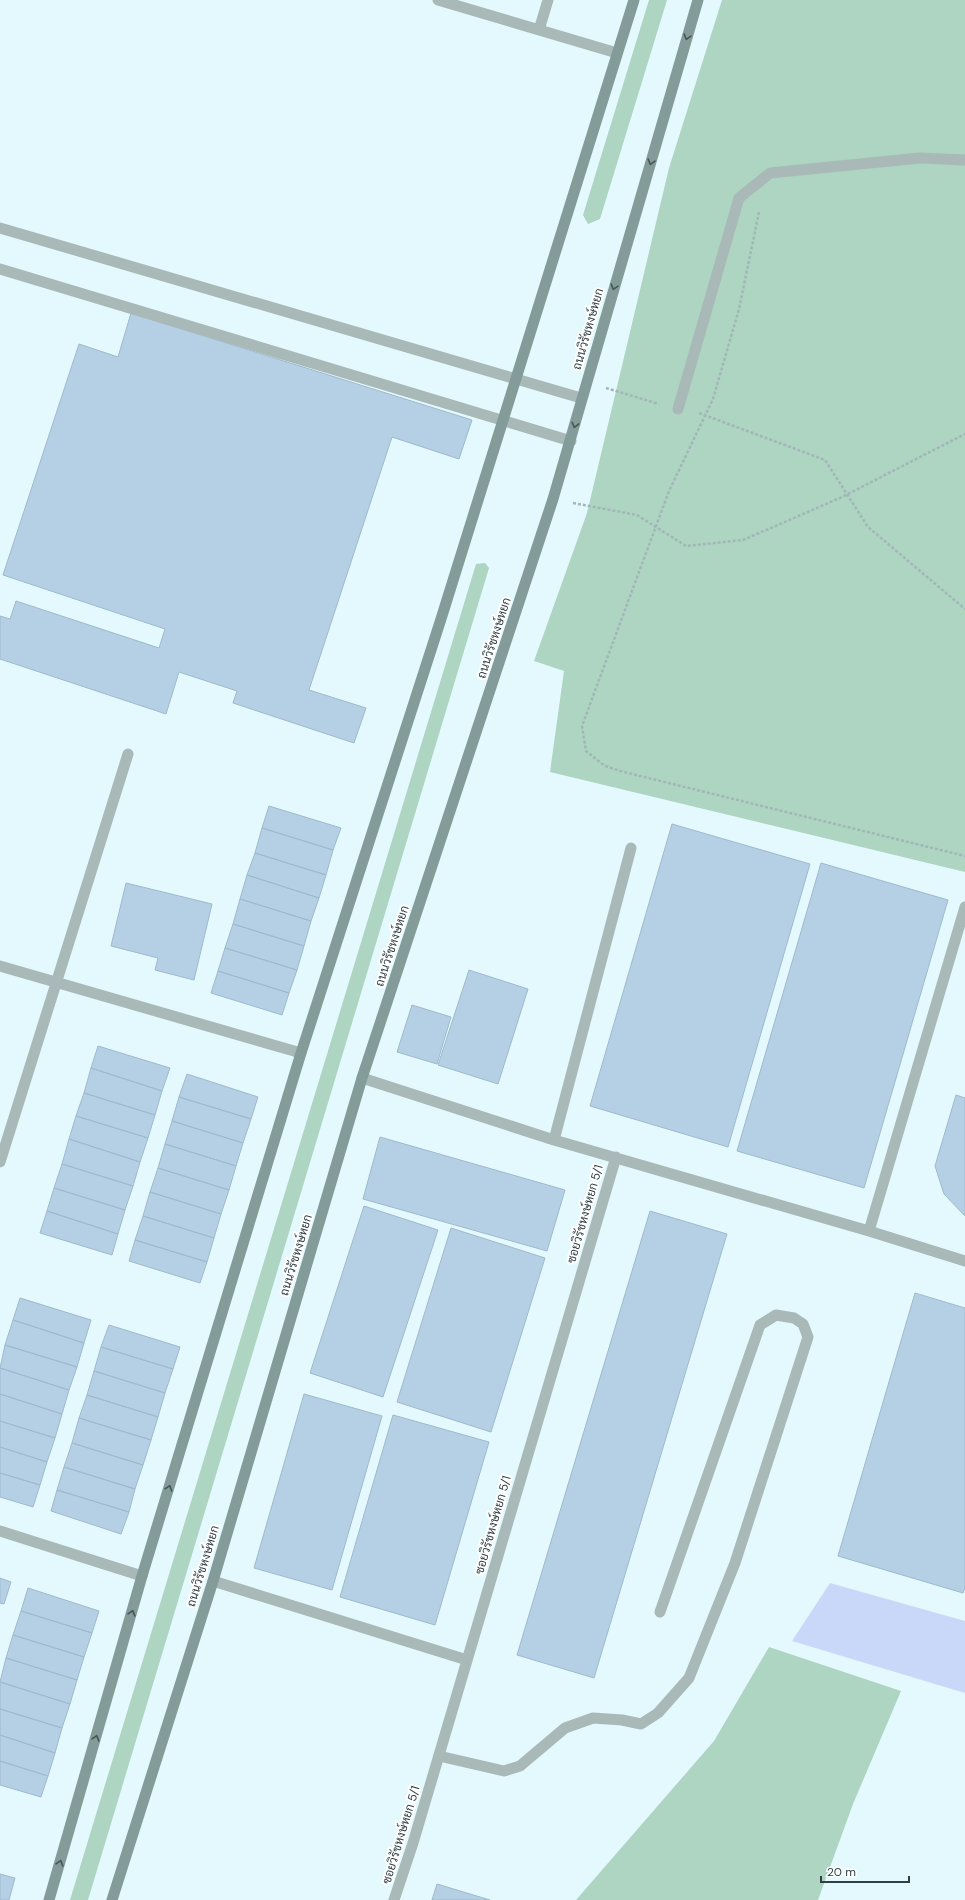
<svg xmlns="http://www.w3.org/2000/svg" width="965" height="1900" viewBox="0 0 965 1900" font-family="'DM Sans',Sarabun,sans-serif">
  <style>
    .green { fill: #add5c1 }
    .water { fill: #c9d8f9 }
    .building { fill: #b5d0e4; stroke: #9fb9cd }
    .lines { fill: none; stroke-linecap: round; stroke-linejoin: round }
    .path { stroke: #a2b6ba; stroke-width: 2.5; stroke-dasharray: 3 2; stroke-linecap: butt }
    .service { stroke: #a9b9b7; stroke-width: 11 }
    .minor { stroke: #a9b9b7; stroke-width: 11 }
    .secondary { stroke: #849c99; stroke-width: 11 }
    .oneway { stroke: #455658 }
    .labels { text-anchor: middle; dominant-baseline: central; stroke-width: 4; stroke-linejoin: round; paint-order: stroke }
    .street-label { font-size: 12px; fill: #303f43; stroke: #fff }
  </style>
  <rect width="100%" height="100%" fill="#e3f9fe"/>
  <!-- green -->
  <path class="green" d="M649,0h18l-67,219 -12,5 -5,-9z
    M722,0h243v872l-415,-100 14,-101 -30,-10 53,-148 82,-345z
    M485,563l4,5 -401,1332h-18l406,-1336z
    M769,1647l132,44 -48,113 -35,96h-242l138,-159z"/>
  <!-- water -->
  <path class="water" d="M830,1583l135,38v72l-173,-52z"/>
  <!-- building -->
  <path class="building" d="M131,313l341,107 -13,39 -67,-22 -83,253 57,18 -12,35 -121,-40 4,-12 -58,-19 -13,42 -166,-55v-43l10,3 6,-18 143,47 6,-19 -162,-54 76,-231 39,13z
    M269,806l72,22 -8,22 -71,-22z
    M672,824l138,40 -82,283 -138,-41z
    M262,828l71,22 -7,25 -71,-22z
    M255,853l71,22 -7,23 -72,-23z
    M821,863l127,37 -84,288 -127,-37z
    M247,875l72,23 -8,23 -71,-22z
    M126,883l86,21 -18,76 -39,-10 3,-12 -47,-12z
    M240,899l71,22 -7,25 -71,-22z
    M233,924l71,22 -7,24 -72,-22z
    M225,948l72,22 -8,23 -71,-22z
    M469,970l59,19 -30,95 -60,-19z
    M218,971l71,22 -7,22 -71,-22z
    M412,1005l39,12 -14,47 -40,-12z
    M98,1046l72,22 -8,23 -71,-23z
    M91,1068l71,23 -7,24 -71,-22z
    M187,1074l71,23 -7,22 -72,-22z
    M84,1093l71,22 -7,23 -72,-22z
    M956,1095l9,3v118l-21,-22 -9,-28z
    M179,1097l72,22 -8,24 -71,-22z
    M76,1116l72,22 -8,24 -71,-23z
    M172,1121l71,22 -7,23 -71,-22z
    M380,1137l185,53 -18,61 -184,-52z
    M69,1139l71,23 -7,24 -71,-22z
    M165,1144l71,22 -7,24 -71,-22z
    M62,1164l71,22 -8,24 -71,-22z
    M158,1168l71,22 -8,24 -71,-22z
    M54,1188l71,22 -7,24 -71,-23z
    M150,1192l71,22 -7,24 -71,-22z
    M364,1206l74,24 -55,167 -73,-24z
    M47,1211l71,23 -6,21 -72,-22z
    M650,1211l77,23 -133,444 -77,-23z
    M143,1216l71,22 -7,24 -72,-22z
    M451,1228l94,30 -54,174 -94,-30z
    M135,1240l72,22 -7,21 -71,-22z
    M915,1293l50,15v280l-2,5 -125,-37z
    M20,1298l71,22 -7,23 -71,-23z
    M13,1320l71,23 -7,24 -72,-22z
    M109,1325l71,22 -7,22 -72,-22z
    M5,1345l72,22 -8,23 -69,-22z
    M101,1347l72,22 -8,24 -71,-22z
    M0,1368l69,22 -7,24 -62,-20z
    M94,1371l71,22 -7,24 -71,-22z
    M0,1394l62,20 -7,24 -55,-17z
    M304,1394l78,22 -50,174 -78,-22z
    M87,1395l71,22 -7,23 -72,-22z
    M393,1415l96,27 -54,183 -95,-28z
    M79,1418l72,22 -8,25 -71,-22z
    M0,1421l55,17 -8,24 -47,-15z
    M72,1443l71,22 -8,24 -71,-22z
    M0,1447l47,15 -7,23 -40,-12z
    M64,1467l71,22 -6,23 -72,-22z
    M0,1473l40,12 -7,22 -33,-10z
    M57,1490l72,22 -8,22 -70,-23z
    M0,1578l11,4 -7,22 -4,-1z
    M28,1588l71,23 -7,22 -71,-22z
    M21,1611l71,22 -8,24 -71,-22z
    M13,1635l71,22 -7,23 -71,-22z
    M6,1658l71,22 -7,24 -70,-22z
    M0,1682l70,22 -8,24 -62,-19z
    M0,1709l62,19 -7,25 -55,-18z
    M0,1735l55,18 -7,23 -48,-15z
    M0,1761l48,15 -7,21 -41,-12z
    M0,1874l15,4 -6,22h-9z
    M437,1884l53,16h-58z"/>
  <g class="lines">
    <!-- path -->
    <path class="path" d="M759,212l-20,97 -26,90 -44,92 -87,235 4,25 19,15 19,6 341,84
      M606,388l53,16
      M699,413l126,47 43,67 97,82
      M573,503l64,12 49,31 57,-6 97,-42 125,-64"/>
    <!-- service -->
    <path class="service" d="M438,0l179,53
      M539,30l9,-30
      M678,409l61,-211 31,-25 150,-15 45,2
      M439,1756l65,15 16,-5 45,-38 28,-10 29,2 19,4 17,-11 31,-35 46,-115 73,-226 -5,-13 -9,-6 -18,-3 -16,10 -100,287"/>
    <!-- minor -->
    <path class="minor" d="M0,228l581,170
      M0,269l571,172
      M0,966l301,87
      M362,1078l192,62 315,91 96,30
      M554,1140l77,-292
      M0,1162l128,-408
      M869,1231l96,-324
      M0,1531l142,45
      M213,1581l254,79
      M394,1900l19,-57 203,-686"/>
    <!-- secondary -->
    <path class="secondary" d="M49,1900l93,-324 159,-523 140,-434 193,-619
      M112,1900l101,-319 149,-503 191,-579 145,-499"/>
  </g>
  <!-- one-way arrows -->
  <defs><path id="oneway-chevron" d="M-2-3.5L2.5 0L-2 3.5" fill="none" stroke-width="1.6" stroke-linecap="round" stroke-linejoin="round"/></defs>
  <g class="oneway">
    <use href="#oneway-chevron" transform="translate(687 37) rotate(106)"/>
    <use href="#oneway-chevron" transform="translate(651 162) rotate(106)"/>
    <use href="#oneway-chevron" transform="translate(614 287) rotate(106)"/>
    <use href="#oneway-chevron" transform="translate(575 425) rotate(104)"/>
    <use href="#oneway-chevron" transform="translate(169 1488) rotate(-73)"/>
    <use href="#oneway-chevron" transform="translate(132 1613) rotate(-74)"/>
    <use href="#oneway-chevron" transform="translate(96 1738) rotate(-74)"/>
    <use href="#oneway-chevron" transform="translate(60 1863) rotate(-74)"/>
  </g>
  <g class="labels">
    <!-- street labels -->
    <g class="street-label">
      <text transform="translate(588 329) rotate(-74)">ถนนวิรัชหงษ์หยก</text>
      <text transform="translate(494 638) rotate(-72)">ถนนวิรัชหงษ์หยก</text>
      <text transform="translate(392 946) rotate(-72)">ถนนวิรัชหงษ์หยก</text>
      <text transform="translate(585 1214) rotate(-74)">ซอยวิรัชหงษ์หยก 5/1</text>
      <text transform="translate(296 1255) rotate(-73)">ถนนวิรัชหงษ์หยก</text>
      <text transform="translate(493 1525) rotate(-74)">ซอยวิรัชหงษ์หยก 5/1</text>
      <text transform="translate(203 1566) rotate(-73)">ถนนวิรัชหงษ์หยก</text>
      <text transform="translate(401 1835) rotate(-73)">ซอยวิรัชหงษ์หยก 5/1</text>
    </g>
  </g>
  <!-- scale -->
  <path d="M821 1876v6h88v-6" fill="none" stroke="#303f43" stroke-width="2"/>
  <text x="827" y="1876" font-size="12" fill="#303f43" stroke="#ffffff" stroke-width="3" paint-order="stroke">20 m</text>
</svg>
